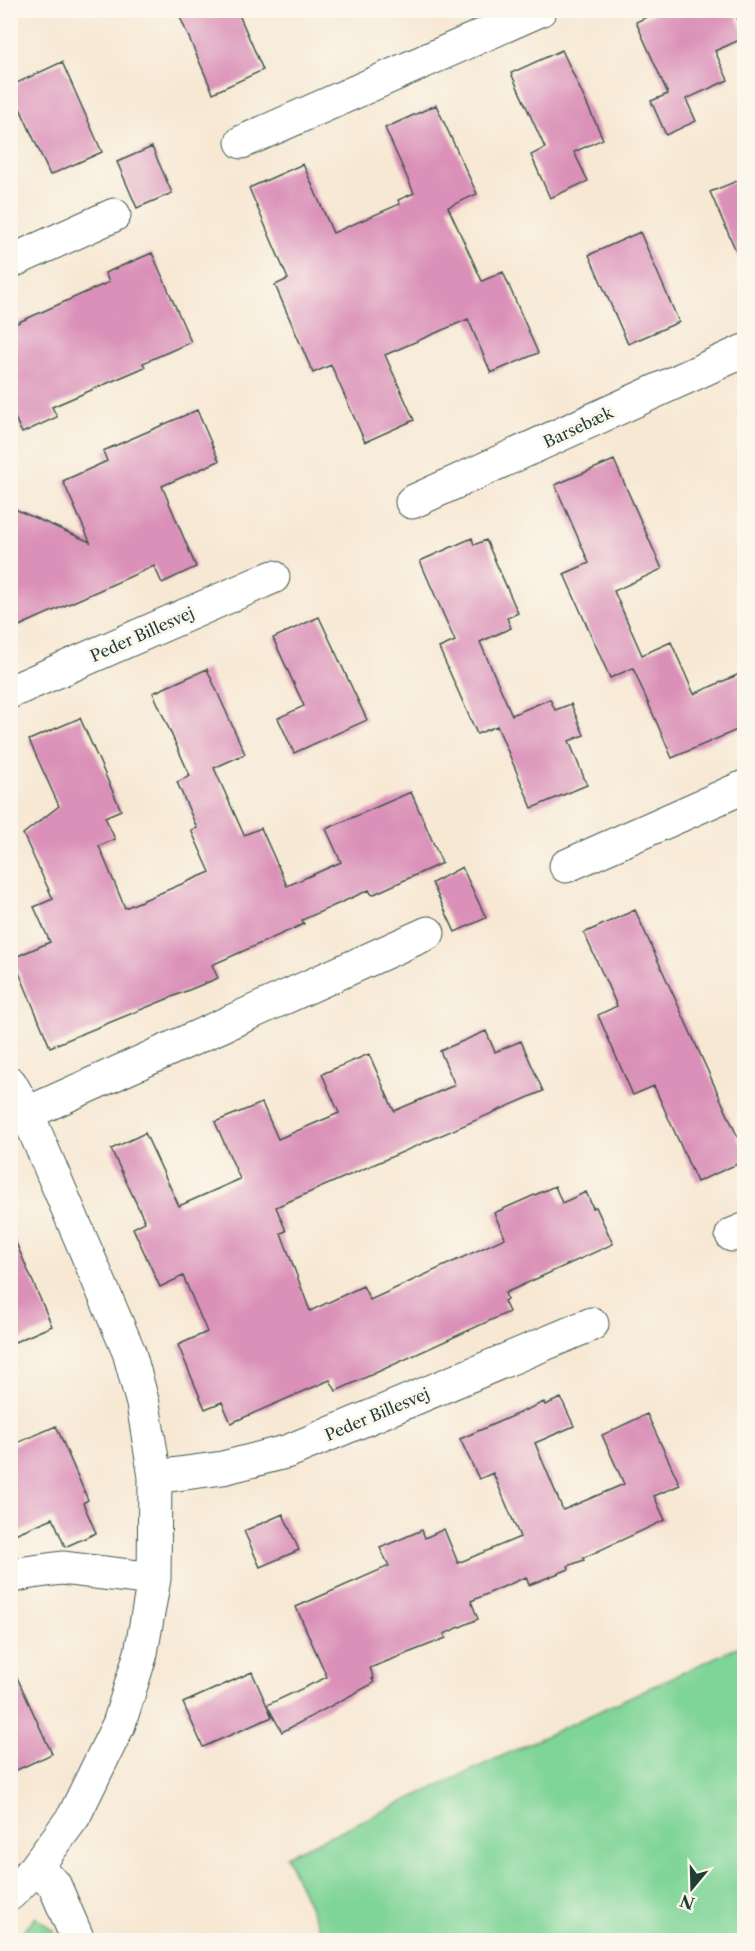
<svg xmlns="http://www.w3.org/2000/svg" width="755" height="1951" viewBox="0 0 755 1951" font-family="'Libre Caslon Text',serif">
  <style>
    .green { fill: #7fd497; stroke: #4f8866; stroke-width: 1.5 }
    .building { fill: #da90b8 }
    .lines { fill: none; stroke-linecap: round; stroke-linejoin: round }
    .minor-casing { stroke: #3f574c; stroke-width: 35 }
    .minor { stroke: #fff; stroke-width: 33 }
    .labels { text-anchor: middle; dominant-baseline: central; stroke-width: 6; stroke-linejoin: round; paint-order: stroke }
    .street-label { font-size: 16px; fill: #1f3d34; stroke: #fbf7ec }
  </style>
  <rect width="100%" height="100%" fill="#fbf7ec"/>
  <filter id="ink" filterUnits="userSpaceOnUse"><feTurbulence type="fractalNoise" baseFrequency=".0167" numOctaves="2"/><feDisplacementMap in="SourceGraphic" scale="12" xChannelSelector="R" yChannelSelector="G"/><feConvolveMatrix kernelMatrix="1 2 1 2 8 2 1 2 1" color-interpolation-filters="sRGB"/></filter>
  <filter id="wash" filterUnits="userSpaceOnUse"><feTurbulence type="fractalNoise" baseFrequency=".008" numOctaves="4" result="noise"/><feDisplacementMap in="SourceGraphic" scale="24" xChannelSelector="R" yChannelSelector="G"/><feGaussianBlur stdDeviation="1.35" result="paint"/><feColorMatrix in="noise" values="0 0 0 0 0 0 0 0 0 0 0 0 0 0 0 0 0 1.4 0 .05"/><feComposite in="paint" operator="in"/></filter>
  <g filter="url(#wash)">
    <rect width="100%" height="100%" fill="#f7e8d4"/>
    <!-- green -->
    <path class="green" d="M744,1644v296h-419l-39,-84z
      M36,1917l18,14 4,9h-44z"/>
    <g id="blocks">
      <!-- building -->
      <path class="building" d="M177,10h60l26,60 -50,23z
        M661,10h73l10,24v4l-29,13 13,29 -42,19 10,22 -30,14 -15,-34 17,-7 -32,-72z
        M562,50l41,89 -29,13 14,29 -38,17 -19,-43 14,-7 -34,-75z
        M62,62l40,90 -52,23 -40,-89z
        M436,105l41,89 -29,13 34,74 21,-9 35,81 -47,20 -23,-54 -83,36 29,65 -49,22 -34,-77 -18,8 -38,-88 13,-6 -39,-91 54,-24 30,69 67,-29 -2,-4 16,-7 -29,-65z
        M152,147l20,46 -35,15 -20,-46z
        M744,178v91l-34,-77z
        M640,232l39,90 -51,22 -39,-89z
        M152,253l39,89 -48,21 2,4 -93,40 5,10 -35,16 -12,-26v-81l99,-44 -4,-9z
        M197,410l22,51 -57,25 34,81 -34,16 -8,-17 -144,64v-123l80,35 -27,-61 44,-20 -4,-10z
        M614,460l48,109 -48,22 28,64 29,-13 23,52 50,-22v55l-72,31 -39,-90 -23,10 -46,-104 25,-11 -34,-78z
        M472,538l2,7 12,-5 32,73 -11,5 4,10 -31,14 32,73 38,-16 5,11 16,-6 13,31 -15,6 18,44 -55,23 -35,-82 -20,8 -38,-86 16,-7 -35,-80z
        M319,617l48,103 -73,33 -16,-35 26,-12 -31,-68z
        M207,669l38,85 -31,14 30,67 17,-7 26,58 54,-24 -15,-33 85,-37 31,71 -70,32 -3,-5 -67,30 2,4 -92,41 6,13 -168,69 -37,-89 37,-16 -16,-35 19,-8 -30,-65 36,-28 -30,-66 51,-22 41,92 -16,7 10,22 -16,7 26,62 85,-36 -19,-42 6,-2 -20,-46 13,-6 -37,-83z
        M462,867l24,51 -31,14 -23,-49z
        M635,910l109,241v10l-47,21 -43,-96 -21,9 -35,-80 19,-9 -33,-73z
        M486,1031l9,21 26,-11 22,50 -267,116 10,24 -5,2 29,78 53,-25 7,14 135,-62 -11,-25 61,-27 7,17 24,-11 7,16 3,-1 17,37 -108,49 2,6 -3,2 5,11 -173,79 -6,-11 -99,43 -9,-21 -17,7 -27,-64 29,-13 -24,-56 -23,11 -27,-59 12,-6 -34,-73 34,-16 34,73 61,-27 -25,-57 47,-19 16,36 61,-26 -17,-39 47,-20 25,57 61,-26 -15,-34z
        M10,1229l42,97 -42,18z
        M561,1398l13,28 -39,17 28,67 61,-26 -22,-49 45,-21 33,71 -26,11 11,24 -82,38 1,2 -16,6 1,3 -40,16 -3,-8 -55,24 7,18 -34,15 2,4 -76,30 4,11h-2l2,4 -92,49 -15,-27 60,-28 -31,-70 93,-41 -9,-18 42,-18 3,8 19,-9 14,34 62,-26 -27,-64 -14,6 -19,-40 84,-37 1,3z
        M56,1426l32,74 -5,3 13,30 -31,14 -12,-29 -43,18v-90z
        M283,1514l16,36 -39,17 -16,-36z
        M10,1662l42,92 -42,19z
        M252,1672l20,45 -69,30 -20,-44z"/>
    </g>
  </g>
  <g filter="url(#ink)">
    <use href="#blocks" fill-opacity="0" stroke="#3f574c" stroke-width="1.5"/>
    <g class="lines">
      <defs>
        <path id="minor" d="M242,142l298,-132
          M10,262l104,-47
          M412,502l332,-151
          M10,692l263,-115
          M566,866l178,-79
          M10,1083l17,30 102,239 14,52 12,73 -1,102 -13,74 -22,71 -45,92 -39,53 -25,25
          M10,1121l418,-188
          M732,1235l12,-5
          M155,1477l68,-9 66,-17 303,-127
          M10,1577l15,-4 37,-5 92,11
          M35,1869l19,15 24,56"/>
      </defs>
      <!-- minor casing -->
      <use href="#minor" class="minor-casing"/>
      <!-- minor -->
      <use href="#minor" class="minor"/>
    </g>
  </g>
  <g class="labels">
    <!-- street labels -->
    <g class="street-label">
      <text transform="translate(578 427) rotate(-25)">Barsebæk</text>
      <text transform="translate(142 634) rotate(-24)">Peder Billesvej</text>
      <text transform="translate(377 1414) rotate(-23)">Peder Billesvej</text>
    </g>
  </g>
  <!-- margin -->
  <rect width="755" height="1951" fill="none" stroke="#fbf7ec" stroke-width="36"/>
  <!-- north arrow -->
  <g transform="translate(692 1888) rotate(199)" stroke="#fbf7ec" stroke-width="4.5" paint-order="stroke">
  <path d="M0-4.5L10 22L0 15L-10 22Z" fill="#1f3d34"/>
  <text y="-9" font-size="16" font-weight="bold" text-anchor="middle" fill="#1f3d34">N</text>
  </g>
</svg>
